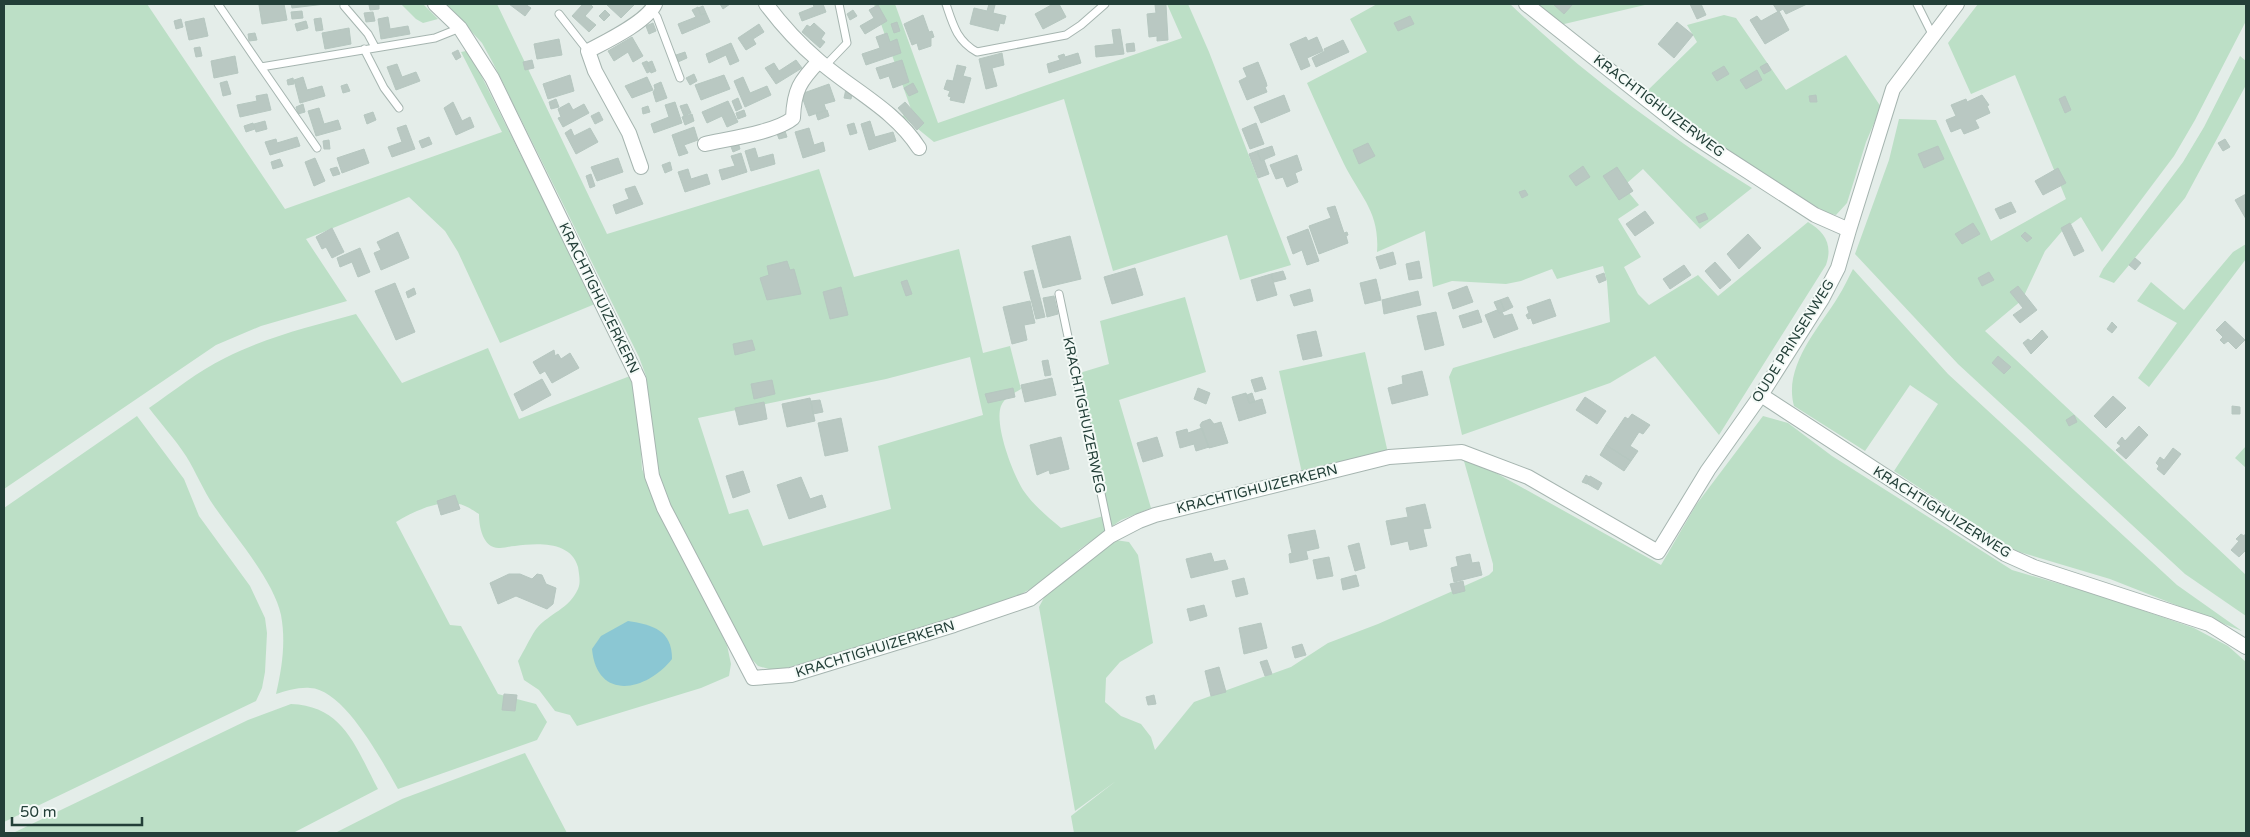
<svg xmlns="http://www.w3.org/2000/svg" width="2250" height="837" viewBox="0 0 2250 837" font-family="'Varela Round',sans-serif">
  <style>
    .green { fill: #bcdfc6; fill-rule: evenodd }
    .water { fill: #8bc7d3 }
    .building { fill: #b9c8c2; stroke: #b6c7c0 }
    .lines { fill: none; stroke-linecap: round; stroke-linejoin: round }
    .lane-casing { stroke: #a6b5b0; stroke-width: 9 }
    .street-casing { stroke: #a6b5b0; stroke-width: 16 }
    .lane { stroke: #fff; stroke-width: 7 }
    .street { stroke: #fff; stroke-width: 14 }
    .labels { text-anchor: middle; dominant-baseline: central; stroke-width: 4; stroke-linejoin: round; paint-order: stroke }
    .street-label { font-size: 14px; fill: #233f38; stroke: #f4faf7 }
  </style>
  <rect width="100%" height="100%" fill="#e4ede9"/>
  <!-- green -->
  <path class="green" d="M4,4h143l138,205 217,-77 -41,-80 5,-1 8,10 121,243 -95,39 -42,-91 -13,-21 -36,-34 -103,42 41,62 -86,25 -45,19 -212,144z
    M401,4h22l15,15 -15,4 -7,-4z
    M446,4h51l110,230 212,-65 35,108 105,-28 24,104 27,-7 11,43c-8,5 -16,8 -20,17 -7,19 12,68 22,84 10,15 25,27 38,38l46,-13 -34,-140 36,-11 -9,-43 85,-24 21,75 -87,28 32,108 -30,12 -41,29 -34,31 -44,25 -226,66 -18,-5 -10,-11 -83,-159 -11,-28 -5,-69 -3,-23 -7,-19 -146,-294 -11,-20zM970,357l13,58 -105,31 13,63 -128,37 -15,-37 -19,5 -31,-96 188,-39z
    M874,4h21l43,119 244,-85 -15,-34h21l21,48 82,213 -51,15 -13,-45 -114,36 -49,-172 -130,43 -32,-26 10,-4z
    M1377,4h133c73,69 155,131 242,184l-52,41 -57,-60 -16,14 -2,5 14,17 -21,14 23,38 -17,10 14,27 11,11 49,-30 20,21 90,-74c17,10 25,23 18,43l-107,170 -64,-79 -45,27 -148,52 -13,-58 4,-9 157,-46 -3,-40 -4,-16 -46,13 -5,-10 -31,12 -15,3 -54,-3 -19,6 -8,-56 -48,21c3,-40 -17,-56 -33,-88 -13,-27 -25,-54 -37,-81l60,-31 -17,-33z
    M1536,4h113l-89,21z
    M1978,4h268v17l-51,99 -21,36 -72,96 -21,-35 -18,13 -18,21 -23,49 -37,31 261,244v41l-61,-42 -227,-210 -103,-110 34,-94 10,-41 37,1 55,121 75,-42 -51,-124 -44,19 -23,-51z
    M1724,15l12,3 50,72 60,-35 35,52 -15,35 -19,61 -11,12 -9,-2 -120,-73 -63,-46 53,-52 -10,-17z
    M2240,56l6,5v24l-61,113 -71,85 -15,-6 4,-8 80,-107 21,-35z
    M2246,244v15l-97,128 -11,-9 39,-55 -40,-22 14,-19 33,28 49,-58z
    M1853,269l95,105 229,211 65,46 -132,-52 -94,-28 -122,-80 44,-67 -28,-19 -45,66 -71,-45c-11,-40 25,-78 44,-109 6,-9 10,-19 15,-28z
    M356,314l46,69 86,-35 31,71 111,-43 8,27 4,66 12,30 73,146 4,19 -2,12 -28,12 -124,38 -7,-11 -15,-4 -16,-21 -15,-10 -6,-19c5,-8 14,-27 19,-33 13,-15 32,-19 41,-39 3,-6 1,-15 0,-22 -7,-26 -41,-24 -63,-21 -5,0 -10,2 -15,2 -17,1 -21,-21 -21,-34 -5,-3 -9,-6 -14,-8 -21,-9 -51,5 -69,16l54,103 11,1 37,68 38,10 11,18 -10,18 -139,49c-16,-28 -54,-100 -88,-101 -11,-1 -24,3 -34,6 6,-26 10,-52 5,-79 -7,-34 -47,-80 -67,-109 -11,-16 -18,-34 -28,-50 -11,-17 -25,-32 -37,-48 25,-17 49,-37 76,-50 41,-21 87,-32 131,-44z
    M1365,352l23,101 -86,20 -23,-102z
    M137,416l47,63 15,37 51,70 15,32 2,15 -2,39 -3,16 -6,13 -252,121v-314z
    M1763,416l25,7 44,33 180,114 86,25 96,33 34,18 18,16v171h-1172l-3,-17 45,-35 -41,30 -36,-204 8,-15 68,-52 14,2 9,13 15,88 -33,19 -14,16 -1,24 16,14 20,8 10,13 4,13 39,-48 97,-35 37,-24 50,-19 111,-49 4,-4v-7l-31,-110 199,111 35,-60z
    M2246,446v22l-11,-10z
    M291,704c53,2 65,44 87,85l-85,44h-280l235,-113z
    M525,753l42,80h-232l67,-34z"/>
  <!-- water -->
  <path class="water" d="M628,621c25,4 44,9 44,38 -25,32 -75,43 -80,-10l9,-13z"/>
  <!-- building -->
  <path class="building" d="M267,4h17l3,16 -25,4 -3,-19z
    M291,4h34l-33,4z
    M379,4v5l-9,1 -1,-5z
    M509,4h16l6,4 -6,8z
    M583,4h7l3,3 -8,9 11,9 -7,7 -17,-16z
    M606,4h29l-14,14z
    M720,4h10l-7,5z
    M813,4h10l3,8 -24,9 -3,-8 15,-6z
    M989,4l6,1 -2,8 13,3 -2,8 -4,-1 -2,8 -28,-7 4,-16 13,3z
    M1053,4h6l7,13 -23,12 -8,-15z
    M1553,4h18l1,1 -8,9z
    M1690,4h11l5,11 -9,4z
    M1773,4h34l-21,10 -3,-5 -5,3z
    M878,5l9,16 -22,13 -5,-8 14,-8 -5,-8z
    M1155,5h11l2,35 -11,1v-5l-8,1 -2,-23 9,-1z
    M703,6l3,7 -5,2 -3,-7z
    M698,7l3,8 5,-2 4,9 -28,12 -4,-10 18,-7 -4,-7z
    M605,10l5,5 -6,6 -5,-5z
    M853,10l4,6 -7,4 -3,-6z
    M302,11l1,7 -11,1 -1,-7z
    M1779,11l10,19 -24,14 -15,-24 7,-4 4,5z
    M373,12l2,9 -9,1 -2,-9z
    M923,15l6,17 3,-1 2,6 -3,1v8l-12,4 -2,-7 -5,2 -8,-21z
    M1410,16l4,8 -16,7 -4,-8z
    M388,17l2,12 18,-3 2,8 -29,5 -3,-20z
    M204,18l4,18 -19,4 -4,-18z
    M321,18l2,12 -7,1 -2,-12z
    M181,19l2,8 -7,2 -2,-8z
    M306,21l2,7 -11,3 -2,-7z
    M897,22l3,9 -6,2 -3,-9z
    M1677,22l16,13 -19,23 -16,-14z
    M653,23l3,8 -7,3 -3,-8z
    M814,23l11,10 -4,6 4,3 -5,6 -18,-16 5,-7 3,2z
    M759,24l5,8 -11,7 3,5 -10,6 -8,-12z
    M349,28l2,16 -26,5 -3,-16z
    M1120,29l4,25 -28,3 -1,-11 19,-2 -2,-14z
    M255,33l2,7 -8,1 -1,-7z
    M887,33l3,9 7,-3 4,14 -35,12 -4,-11 18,-6 -4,-11z
    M632,37l11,19 -10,6 -5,-10 -14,9 -6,-10z
    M1306,37l2,4 9,-4 6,14 -16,7 3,8 -9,4 -11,-26z
    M559,39l3,16 -25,4 -3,-15z
    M1343,40l6,12 -33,15 -4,-9 13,-7 -1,-2z
    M731,43l8,18 -9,4 -4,-10 -17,8 -3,-9z
    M1134,43l1,8 -8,1 -1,-8z
    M200,47l2,9 -6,1 -2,-9z
    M458,50l3,7 -5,3 -4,-7z
    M685,52l2,6 -9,4 -2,-7z
    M1002,53l2,12 -12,3 5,18 -11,3 -7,-30z
    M1078,53l3,10 -32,10 -2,-9 13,-4 -2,-4 6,-2 1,3z
    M235,56l3,17 -24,5 -3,-17z
    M532,60l2,8 -9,2 -2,-8z
    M796,60l6,8 -26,16 -11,-16 9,-5 5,8z
    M902,60l7,22 -16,6 -4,-12 -9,3 -4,-11z
    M647,61l4,10 -4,2 -5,-10z
    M652,61l4,10 -5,2 -4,-10z
    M1258,62l8,20 1,4 -2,1 2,5 -20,8 -8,-19 8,-4 -4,-9z
    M1767,63l4,7 -7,4 -4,-7z
    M397,64l5,13 14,-5 4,9 -24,9 -9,-23z
    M957,65l9,2 -3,9 8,2 -7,25 -14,-3 1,-3 -3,-1 2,-5 -6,-2 3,-9 6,1z
    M1724,66l5,8 -12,7 -5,-8z
    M1757,70l5,10 -16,9 -6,-9z
    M694,74l3,7 -7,4 -4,-7z
    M570,75l4,16 -26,8 -5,-15z
    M724,75l6,14 -29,11 -6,-15z
    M303,77l4,13 15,-4 3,10 -25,7 -6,-23z
    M647,77l6,13 -21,8 -7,-12z
    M743,77l7,16 17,-7 4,9 -26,12 -11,-26z
    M293,78l1,6 -6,1 -1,-5z
    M227,81l4,13 -8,2 -3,-13z
    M661,82l6,16 -11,4 -3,-10 2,-3 -1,-4z
    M913,83l5,9 -9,4 -5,-8z
    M347,84l3,7 -7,2 -2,-7z
    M829,84l6,17 -11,3 2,6 -17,6 -8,-22z
    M846,89l7,1 -2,9 -7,-1z
    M267,94l4,16 -31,7 -3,-12 20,-4 -1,-5z
    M1284,95l6,16 -29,12 -7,-16z
    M1816,95l1,7h-7l-1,-6z
    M1982,95l7,10 -2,1 3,7 -15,7 4,8 -15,6 -3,-6 -10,4 -5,-12 10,-4 -5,-11 15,-6 1,3z
    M2065,96l6,14 -6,3 -6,-14z
    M738,98l4,10 -6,3 -4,-10z
    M556,99l3,8 -8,2 -2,-7z
    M728,101l10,21 -11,5 -5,-11 -15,7 -5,-11z
    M453,102l9,19 8,-4 4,10 -18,8 -12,-27z
    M675,102l7,21 -28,10 -3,-9 18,-7 -4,-12z
    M905,102l19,21 -7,7 -19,-22z
    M569,103l4,7 11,-6 5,9 -26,14 -5,-9 3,-1 -3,-8z
    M303,104l2,8 -7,2 -2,-7z
    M687,104l4,9 -7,3 -4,-10z
    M648,106l2,6 -7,2 -1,-6z
    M319,108l5,16 14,-4 3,9 -25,7 -8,-25z
    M744,110l2,6 -8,3 -2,-6z
    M827,110l2,6 -11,4 -2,-6z
    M373,112l3,8 -9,4 -3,-9z
    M599,112l4,8 -8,4 -4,-8z
    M692,114l2,7 -9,4 -3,-8z
    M265,121l2,8 -11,3 -2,-8z
    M870,121l5,16 18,-5 3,9 -27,9 -8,-26z
    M253,123l2,6 -9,3 -2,-6z
    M854,123l3,10 -7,2 -3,-10z
    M1256,123l8,21 -14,5 -8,-20z
    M406,125l9,24 -23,8 -4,-10 14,-5 -5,-14z
    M694,127l4,13 -14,5 4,8 -9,3 -7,-21z
    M590,128l8,14 -22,12 -11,-21 6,-4 3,7z
    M784,128l3,9 -8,2 -3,-8z
    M809,128l5,17 9,-3 2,9 -22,7 -8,-26z
    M297,137l3,9 -30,9 -5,-13 11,-3 1,4z
    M429,137l3,7 -10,4 -3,-7z
    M2225,139l5,8 -7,4 -5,-8z
    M329,140l1,9h-6l-1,-8z
    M738,142l2,7 -7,3 -3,-8z
    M1368,143l7,13 -16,8 -6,-14z
    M1272,146l3,9 -14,6 -4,-10z
    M1938,146l6,13 -20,9 -6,-14z
    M755,148l3,10 15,-4 2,10 -24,7 -6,-20z
    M364,149l5,14 -27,10 -5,-15z
    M1257,151l4,10 3,-1 5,14 -11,4 -9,-24z
    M741,153l6,19 -25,8 -3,-10 16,-4 -4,-10z
    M1297,155l5,15 -7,3 3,9 -11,5 -4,-10 -7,2 -6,-14z
    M315,158l10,23 -11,5 -9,-24z
    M618,158l5,14 -26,9 -6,-14z
    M280,159l3,7 -10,3 -2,-7z
    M670,162l2,8 -7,3 -3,-8z
    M1583,166l7,11 -14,9 -7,-10z
    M337,167l3,7 -7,2 -3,-7z
    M1617,167l16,24 -14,9 -16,-24z
    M2058,168l8,15 -23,12 -8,-14z
    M688,169l3,10 16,-5 3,10 -25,8 -7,-20z
    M591,174l4,12 -5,2 -4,-12z
    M635,186l8,18 -27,10 -3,-9 16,-6 -4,-10z
    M1525,190l3,5 -6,3 -3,-6z
    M2246,194v25l-11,-19z
    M2011,202l5,10 -16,7 -5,-10z
    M1335,206l9,27 3,-1 1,3 -2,1 2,7 -29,11 -10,-28 22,-8 -4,-10z
    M1645,211l9,12 -19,13 -9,-12z
    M1705,213l3,6 -9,4 -3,-6z
    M1973,223l7,11 -18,10 -7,-10z
    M2070,223l14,28 -10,5 -13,-28z
    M332,228l12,24 -12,6 -6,-11 -4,2 -6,-12z
    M1308,229l11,32 -12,4 -5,-15 -9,4 -6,-17z
    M398,232l11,26 -28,12 -7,-17 7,-3 -4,-8z
    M2025,232l7,6 -5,4 -6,-6z
    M1748,234l13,14 -22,21 -12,-15z
    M1070,236l11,43 -38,9 -11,-42z
    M360,248l10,24 -12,5 -6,-15 -12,5 -3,-9z
    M1393,252l3,12 -16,5 -4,-12z
    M2135,258l6,5 -6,7 -6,-5z
    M787,261l3,9 4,-1 7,25 -34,6 -7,-22 9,-3 -2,-9z
    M1419,261l3,17 -13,2 -3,-16z
    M1715,262l16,18 -11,9 -15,-18z
    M1684,265l7,10 -21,14 -7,-10z
    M1135,268l8,27 -31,9 -8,-27z
    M1033,270l12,47 -9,2 -12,-47z
    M1283,271l3,8 -12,3 -3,-8z
    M1989,272l5,8 -12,6 -4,-8z
    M1604,273l2,7 -7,3 -3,-7z
    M1271,274l6,21 -20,6 -6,-21z
    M1376,279l5,21 -16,4 -5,-21z
    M907,280l5,14 -6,2 -5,-14z
    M395,283l20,49 -19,8 -21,-49z
    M1467,286l6,16 -20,7 -5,-16z
    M2018,286l19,24 -17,13 -7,-8 10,-7 -13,-16z
    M841,287l7,28 -18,4 -7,-27z
    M414,288l2,6 -8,4 -2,-6z
    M1310,289l3,12 -19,5 -4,-11z
    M1418,291l3,14 -37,9 -2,-14z
    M1054,296l4,18 -11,3 -4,-19z
    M1508,297l5,10 -8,4 -5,-11z
    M1550,299l6,17 -23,8 -2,-6 -3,1 -2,-4 3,-2 -2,-6z
    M1500,300l5,11 -6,2 -5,-11z
    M1030,301l5,22 -11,2 3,15 -15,4 -9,-37z
    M1478,310l4,12 -19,6 -4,-12z
    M1497,310l2,3 3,-1 2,4 8,-2 6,15 -24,9 -9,-23z
    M1436,312l8,33 -19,5 -8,-34z
    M2225,321l20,19 -9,9 -8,-8 -4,3 -4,-4 3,-3 -7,-7z
    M2112,322l5,5 -5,6 -5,-4z
    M2042,330l6,7 -17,17 -8,-11 5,-4 3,2z
    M1316,331l6,25 -19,4 -6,-25z
    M752,340l3,10 -20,5 -2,-11z
    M554,350l1,6 3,-2 3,5 9,-6 9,15 -27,15 -7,-12 -5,3 -7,-12z
    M1998,356l13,11 -7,7 -12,-11z
    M1048,360l3,15 -6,1 -3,-15z
    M1422,371l6,24 -36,9 -4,-16 15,-4 -1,-8z
    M1262,377l4,12 -11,3 -4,-12z
    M1052,378l4,17 -31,7 -4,-17z
    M542,379l9,16 -29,16 -8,-17z
    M772,380l3,14 -21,5 -3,-15z
    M1013,388l2,9 -27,6 -3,-9z
    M1198,388l12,5 -4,11 -12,-5z
    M1246,393l3,10 13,-4 4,14 -27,8 -7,-24z
    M1252,393l3,9 -6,1 -2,-8z
    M2113,396l13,12 -20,20 -12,-12z
    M1585,397l21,14 -9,13 -21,-14z
    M810,398l5,23 -28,6 -5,-23z
    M820,400l3,12 -10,2 -2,-13z
    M764,402l3,17 -28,6 -4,-17z
    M2232,406l8,1v7h-8z
    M1632,414l18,11 -7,9 -4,-2 -9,14 8,5 -7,10 -25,-16 19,-28 3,2z
    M2074,415l3,7 -8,4 -3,-6z
    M841,418l7,33 -23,5 -7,-33z
    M1210,419l4,5 7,-2 7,21 -19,5 -9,-23 2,-3z
    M2139,426l9,9 -22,24 -10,-9 5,-4 -4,-3 5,-6 3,4z
    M1202,428l7,19 -13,4 -2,-7 -14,4 -4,-16 11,-3 1,4z
    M1061,437l8,32 -19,5 -1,-4 -12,5 -7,-30z
    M1157,437l6,19 -20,6 -6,-19z
    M1606,445l25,16 -7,10 -24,-16z
    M2173,448l8,6 -17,21 -7,-6 2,-3 -3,-3 4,-6 4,3z
    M743,471l7,21 -17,6 -7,-22z
    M1586,475l3,2 -2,7 -5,-2z
    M1590,476l12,7 -4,7 -12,-7z
    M801,477l9,22 12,-4 4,12 -37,12 -12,-34z
    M455,495l5,14 -19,6 -4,-14z
    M1425,504l6,24 -8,1 4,17 -17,4 -2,-9 -17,4 -5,-24 22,-4 -2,-9z
    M1315,530l4,18 -13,3 2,8 -18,4 -1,-9 3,-1 -4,-18z
    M2246,533v17l-7,7 -8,-7 8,-9 -3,-2 5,-5 3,2z
    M1359,543l6,25 -10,3 -7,-25z
    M1211,553l3,9 11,-2 3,9 -37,9 -5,-19z
    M1470,554l2,9 7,-1 3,13 -28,7 -3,-14 7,-2 -2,-9z
    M1329,557l4,19 -16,3 -4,-19z
    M509,574h11l12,5 5,-5 5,1 4,9 10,4 -3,16 -6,5 -31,-13 -18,8 -8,-21z
    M1356,575l3,11 -16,4 -2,-11z
    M1244,578l4,16 -12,3 -4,-16z
    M1463,581l2,10 -12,3 -3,-10z
    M1204,605l3,11 -17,5 -3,-12z
    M1261,623l6,25 -23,6 -5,-26z
    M1302,644l4,11 -11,3 -3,-11z
    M1267,660l5,14 -7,2 -5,-14z
    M1219,667l7,25 -15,4 -6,-25z
    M504,694l13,1 -2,16 -13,-1z
    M1154,695l2,9 -8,1 -2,-8z"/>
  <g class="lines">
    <defs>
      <path id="lane" d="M218,4l43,63 174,-29 25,-10
        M946,4c7,21 11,37 31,48l89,-17 15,-10 24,-21
        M1917,4l16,32
        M344,6l24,28 7,13
        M652,10l5,7 23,61
        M559,14l29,37
        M364,49l20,39 15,20
        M825,66l22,-23 -8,-39
        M261,67l56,81
        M1059,294l51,242"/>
      <path id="street" d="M435,4l25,24 32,50 147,302 13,96 12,32 89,170 38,-3 163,-50 76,-26 80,-63 29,-15 16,-6 234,-58 73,-5 66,25 130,75 50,-82 53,-75 61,-96 16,-31 11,-38 44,-141 64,-85
        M766,4c15,20 32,39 52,56 34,30 76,49 101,88
        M1526,4l164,130 125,81 34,15
        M705,144c22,-5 72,-12 88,-26 1,-28 7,-37 26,-57
        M641,167l-12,-34 -34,-62 -7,-20c17,-9 59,-29 67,-47
        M1761,395l244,159 29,13 175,57 37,23"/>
    </defs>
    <!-- lane casing -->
    <use href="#lane" class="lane-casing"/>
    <!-- street casing -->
    <use href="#street" class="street-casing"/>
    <!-- lane -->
    <use href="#lane" class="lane"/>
    <!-- street -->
    <use href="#street" class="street"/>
  </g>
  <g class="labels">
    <!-- street labels -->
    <g class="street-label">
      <text transform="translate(1659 106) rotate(37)">KRACHTIGHUIZERWEG</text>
      <text transform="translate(599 298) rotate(64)">KRACHTIGHUIZERKERN</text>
      <text transform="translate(1793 341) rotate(-58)">OUDE PRINSENWEG</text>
      <text transform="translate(1084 415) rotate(78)">KRACHTIGHUIZERWEG</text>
      <text transform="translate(1257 489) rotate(-14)">KRACHTIGHUIZERKERN</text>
      <text transform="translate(1942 512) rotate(32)">KRACHTIGHUIZERWEG</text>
      <text transform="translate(875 649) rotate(-17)">KRACHTIGHUIZERKERN</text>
    </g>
  </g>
  <!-- border -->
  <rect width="2250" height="837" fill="none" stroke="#233f38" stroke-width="10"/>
  <!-- scale -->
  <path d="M12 817v8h130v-8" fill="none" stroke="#233f38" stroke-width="2.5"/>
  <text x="20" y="817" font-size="15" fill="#233f38" stroke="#f4faf7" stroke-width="4" paint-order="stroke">50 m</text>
</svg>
